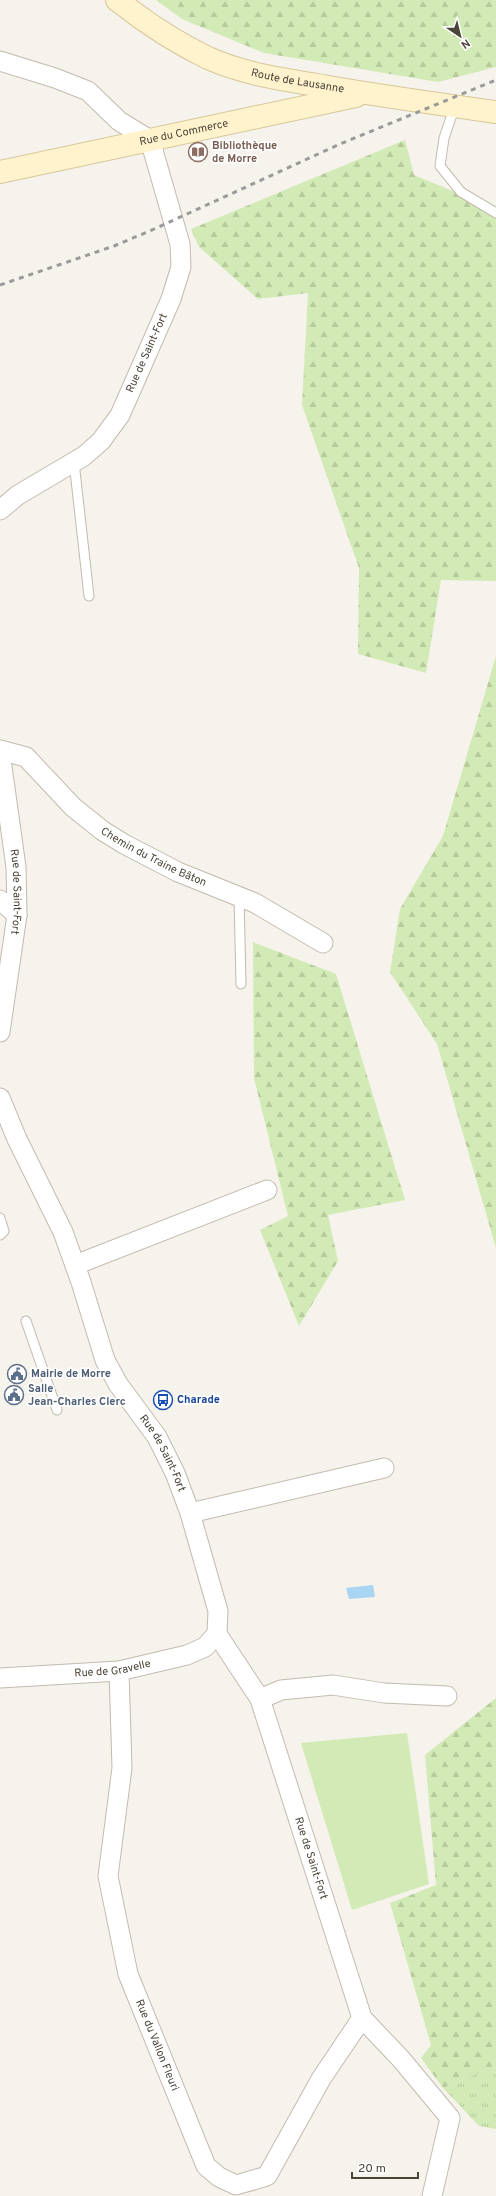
<svg xmlns="http://www.w3.org/2000/svg" width="496" height="2196" viewBox="0 0 496 2196" font-family="Overpass,sans-serif">
  <style>
    .grass { fill: url(#grass-tufts) }
    .forest { fill: url(#forest-firs) }
    .pitch { fill: #d2eab5 }
    .water { fill: #a9d4f2 }
    .lines { fill: none; stroke-linecap: round; stroke-linejoin: round }
    .lane-casing { stroke: #c2bbae; stroke-width: 11 }
    .street-casing { stroke: #c2bbae; stroke-width: 21 }
    .secondary-casing { stroke: #d6c79b; stroke-width: 24 }
    .lane { stroke: #fff; stroke-width: 9 }
    .street { stroke: #fff; stroke-width: 19 }
    .secondary { stroke: #fff3cd; stroke-width: 22 }
    .rail { stroke: #9a9a9a; stroke-width: 3; stroke-dasharray: 5 5; stroke-linecap: butt }
    .labels { text-anchor: middle; dominant-baseline: central; stroke-width: 3.5; stroke-linejoin: round; paint-order: stroke }
    .street-label { font-size: 11px; fill: #4b4439; stroke: #fff }
    .education-label { font-size: 11px; font-weight: bold; fill: #785e54; stroke: #fff; text-anchor: start }
    .service-label { font-size: 11px; font-weight: bold; fill: #4e5e75; stroke: #fff; text-anchor: start }
    .transit-label { font-size: 11px; font-weight: bold; fill: #164399; stroke: #fff; text-anchor: start }
  </style>
  <defs>
    <pattern id="grass-tufts" width="24" height="20" patternUnits="userSpaceOnUse"><rect width="24" height="20" fill="#d2eab5"/><path d="M3 7l-1-3M5 7V3M7 7l1-3M15 17l-1-3M17 17v-4M19 17l1-3" fill="none" stroke="#b6ca9c"/></pattern>
    <pattern id="forest-firs" width="22" height="20" patternUnits="userSpaceOnUse"><rect width="22" height="20" fill="#d2eab5"/><path d="M5 1l3.5 6h-7zM16 11l3.5 6h-7z" fill="#b6ca9c"/></pattern>
  </defs>
  <rect width="100%" height="100%" fill="#f6f3ec"/>
  <!-- grass -->
  <path class="grass" d="M496,2065v64l-17,-3 -36,-38z"/>
  <!-- forest -->
  <path class="forest" d="M156,0h340v67l-58,15 -174,-29 -82,-34z
    M405,140l9,35 82,34v372l-55,-1 -15,93 -68,-19 1,-86 -57,-163 6,-112 -50,6 -59,-52 -8,-18z
    M496,656v592l-59,-204 -47,-72 10,-63 43,-73z
    M253,942l83,32 69,226 -77,15 10,46 -39,65 -39,-96 28,-14 -34,-138z
    M496,1698v367l-53,23 -22,-30 10,-13 -41,-142 46,-18 -11,-130z"/>
  <!-- pitch -->
  <path class="pitch" d="M407,1733l22,151 -77,26 -51,-167z"/>
  <!-- water -->
  <path class="water" d="M373,1585l2,12 -26,2 -3,-11z"/>
  <g class="lines">
    <defs>
      <path id="lane" d="M455,106l-11,32 -4,28 21,26 35,21
        M74,462l15,134
        M239,897l2,87
        M0,1218l4,13 -4,4
        M26,1321l31,89"/>
      <g id="street">
        <path d="M0,61l55,17 33,13 31,30 31,19 30,104 1,23 -10,32 -51,116 -19,26 -17,15 -66,39 -18,15"/>
        <path id="s1" d="M0,750l26,7 47,50 30,24 21,13 54,28 77,31 68,40"/>
        <path id="s2" d="M0,752l16,115 1,48 -17,117"/>
        <path d="M0,900l17,15"/>
        <path id="s3" d="M0,1098l17,41 46,93 18,50 24,78 13,24 39,53 18,36 15,40 28,98 -1,23 43,65 102,319 39,41 49,59 -18,78"/>
        <path d="M75,1265l192,-75"/>
        <path d="M190,1513l194,-45"/>
        <path id="s4" d="M119,1671l3,97 -14,108 20,98 78,192 13,11 17,8 31,-9 54,-97 41,-61"/>
        <path id="s5" d="M0,1678l119,-7 68,-16 18,-8 12,-13"/>
        <path d="M260,1699l21,-9 52,-5 51,8 63,3"/>
      </g>
      <g id="secondary">
        <path id="s6" d="M117,0c29,23 58,42 91,58 36,16 76,22 115,28 57,10 115,18 173,26"/>
        <path id="s7" d="M0,172l356,-76"/>
      </g>
    </defs>
    <!-- lane casing -->
    <use href="#lane" class="lane-casing"/>
    <!-- street casing -->
    <use href="#street" class="street-casing"/>
    <!-- secondary casing -->
    <use href="#secondary" class="secondary-casing"/>
    <!-- lane -->
    <use href="#lane" class="lane"/>
    <!-- street -->
    <use href="#street" class="street"/>
    <!-- secondary -->
    <use href="#secondary" class="secondary"/>
    <!-- rail -->
    <path class="rail" d="M0,285l114,-39 38,-16 188,-86 156,-64"/>
  </g>
  <!-- icons -->
  <defs>
    <symbol id="library-ring" viewBox="-11 -11 22 22"><circle r="9.5" fill="#fff" stroke="#8d6e63" stroke-width="1.5"/><path d="M-6-4Q-3-5.5-.7-3.5V5Q-3 3-6 4ZM6-4Q3-5.5 .7-3.5V5Q3 3 6 4Z" fill="#8d6e63"/></symbol>
    <symbol id="civic-ring" viewBox="-11 -11 22 22"><circle r="9.5" fill="#fff" stroke="#5c6f8a" stroke-width="1.5"/><path d="M-.6-6.5H3V-4.5H.6V-3L4-1V1h2V6H-6V1h2V-1L-.6-3ZM-1.2 2.5V6h2.4V2.5Z" fill="#5c6f8a"/></symbol>
    <symbol id="bus-ring" viewBox="-11 -11 22 22"><circle r="9.5" fill="#fff" stroke="#1a4fb4" stroke-width="1.5"/><path d="M-5-6H5V4H4V6H2V4H-2V6H-4V4H-5ZM-3.5-4V0h7V-4ZM-3.5 1.2v1.5H-2V1.2ZM2 1.2v1.5H3.5V1.2Z" fill="#1a4fb4"/></symbol>
  </defs>
  <g fill-rule="evenodd">
    <use href="#library-ring" x="187" y="141" width="22" height="22"/>
    <use href="#civic-ring" x="6" y="1363" width="22" height="22"/>
    <use href="#civic-ring" x="3" y="1384" width="22" height="22"/>
    <use href="#bus-ring" x="152" y="1389" width="22" height="22"/>
  </g>
  <g class="labels">
    <!-- street labels -->
    <g class="street-label">
      <text stroke="none"><textPath href="#s6" startOffset="201">Route de Lausanne</textPath></text>
      <text stroke="none"><textPath href="#s7" startOffset="188">Rue du Commerce</textPath></text>
      <text transform="translate(147 353) rotate(-66)">Rue de Saint-Fort</text>
      <text stroke="none"><textPath href="#s1" startOffset="191">Chemin du Traine Bâton</textPath></text>
      <text stroke="none"><textPath href="#s2" startOffset="141">Rue de Saint-Fort</textPath></text>
      <text stroke="none"><textPath href="#s3" startOffset="393">Rue de Saint-Fort</textPath></text>
      <text stroke="none"><textPath href="#s5" startOffset="113">Rue de Gravelle</textPath></text>
      <text stroke="none"><textPath href="#s3" startOffset="829">Rue de Saint-Fort</textPath></text>
      <text stroke="none"><textPath href="#s4" startOffset="383">Rue du Vallon Fleuri</textPath></text>
    </g>
    <!-- education labels -->
    <g class="education-label">
      <text x="212" y="146">Bibliothèque<tspan x="212" dy="13">de Morre</tspan></text>
    </g>
    <!-- service labels -->
    <g class="service-label">
      <text x="31" y="1374">Mairie de Morre</text>
      <text x="28" y="1389">Salle<tspan x="28" dy="13">Jean-Charles Clerc</tspan></text>
    </g>
    <!-- transit labels -->
    <g class="transit-label">
      <text x="177" y="1400">Charade</text>
    </g>
  </g>
  <!-- north arrow -->
  <g transform="translate(460 36) rotate(145)" stroke="#ffffff" stroke-width="3" paint-order="stroke">
  <path d="M0-3L7 15L0 10L-7 15Z" fill="#4b4439"/>
  <text y="-6" font-size="11" font-weight="bold" text-anchor="middle" fill="#4b4439">N</text>
  </g>
  <!-- scale -->
  <path d="M352 2172v6h66v-6" fill="none" stroke="#4b4439" stroke-width="2"/>
  <text x="358" y="2172" font-size="12" fill="#4b4439" stroke="#ffffff" stroke-width="3" paint-order="stroke">20 m</text>
</svg>
